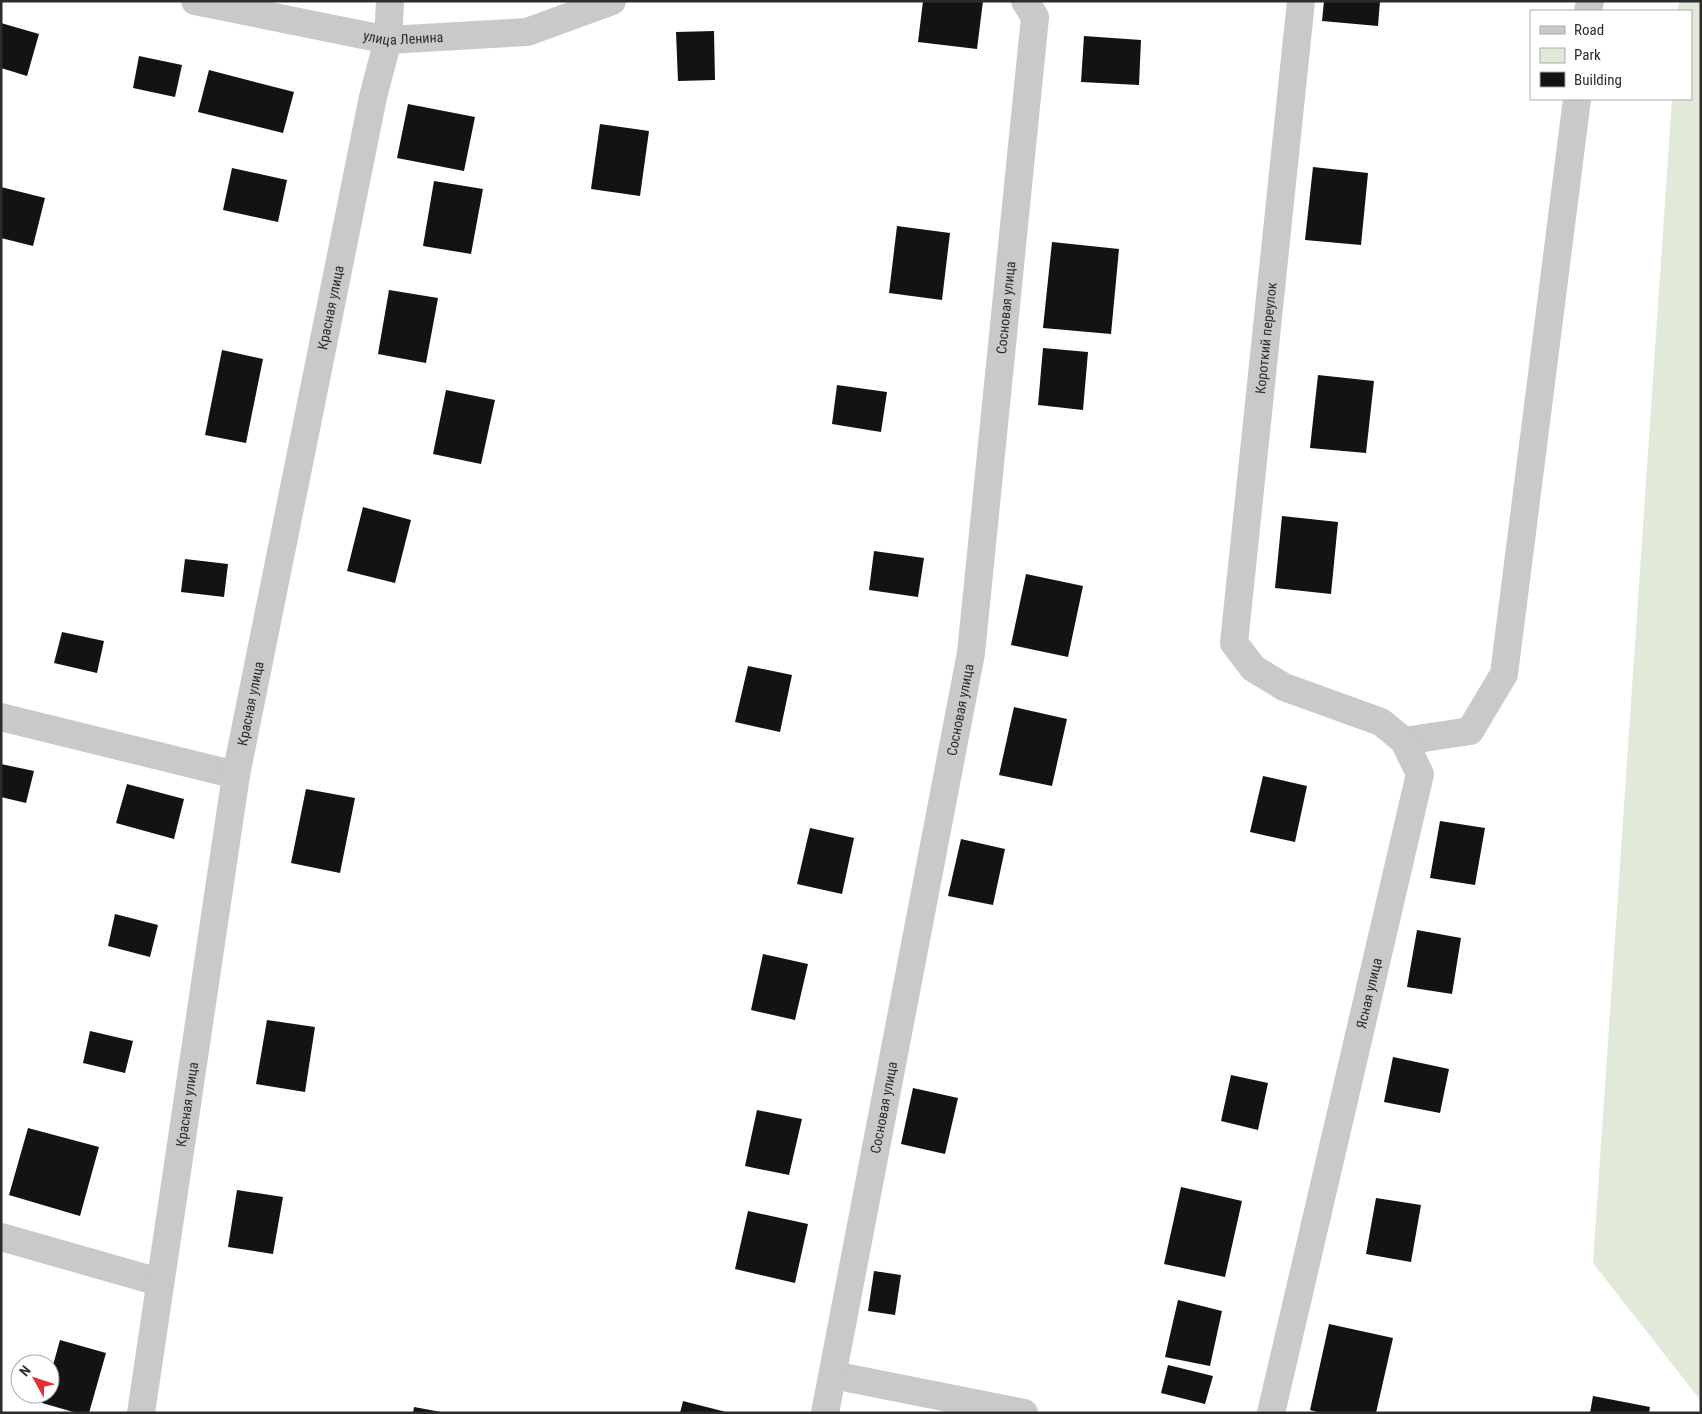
<svg xmlns="http://www.w3.org/2000/svg" width="1702" height="1414" viewBox="0 0 1702 1414" font-family="'Roboto Condensed',sans-serif">
  <style>
    .green { fill: #e1e9d9 }
    .building { fill: #131313 }
    .lines { fill: none; stroke-linecap: round; stroke-linejoin: round }
    .minor { stroke: #c9c9c9; stroke-width: 28 }
    .labels { text-anchor: middle; dominant-baseline: central; stroke-width: 5; stroke-linejoin: round; paint-order: stroke }
    .street-label { font-size: 14px; fill: #2c2c2c; stroke: #fff }
  </style>
  <rect width="100%" height="100%" fill="#fff"/>
  <!-- green -->
  <path class="green" d="M1679,1h22v1400l-108,-138 79,-1164h19v-88h-13z"/>
  <!-- building -->
  <path class="building" d="M923,1h60l-6,48 -59,-7z
    M1324,1h56l-2,25 -56,-5z
    M1,23l38,11 -12,42 -26,-8z
    M714,31l1,49 -37,1 -2,-49z
    M1084,36l57,4 -2,45 -58,-3z
    M139,56l43,9 -7,32 -42,-9z
    M209,70l85,22 -11,41 -85,-21z
    M408,104l67,13 -11,54 -67,-13z
    M600,124l49,7 -9,65 -49,-7z
    M1313,167l55,6 -7,72 -56,-5z
    M232,168l55,12 -9,42 -55,-12z
    M434,181l49,8 -12,65 -48,-8z
    M1,187l44,11 -12,48 -32,-8z
    M897,226l53,7 -8,67 -53,-7z
    M1052,242l67,7 -8,85 -68,-6z
    M389,290l49,8 -12,65 -48,-9z
    M1043,348l45,4 -5,58 -45,-5z
    M222,350l41,9 -17,84 -41,-8z
    M1318,375l56,6 -8,72 -56,-5z
    M837,385l50,7 -6,40 -49,-8z
    M446,390l49,10 -14,64 -48,-10z
    M363,507l48,13 -16,63 -48,-12z
    M1282,516l56,6 -7,72 -56,-6z
    M874,551l50,7 -6,39 -49,-7z
    M185,559l43,5 -4,33 -43,-5z
    M1026,574l57,12 -15,71 -57,-12z
    M62,632l42,9 -7,32 -43,-10z
    M748,666l44,9 -12,57 -45,-10z
    M1014,707l53,12 -15,67 -53,-11z
    M1,764l33,7 -8,32 -25,-6z
    M1263,776l44,10 -12,56 -45,-10z
    M127,784l57,15 -10,40 -58,-16z
    M306,789l49,9 -15,75 -49,-10z
    M1440,821l45,7 -10,57 -45,-7z
    M810,828l44,10 -12,56 -45,-10z
    M961,839l44,10 -12,56 -45,-9z
    M115,914l43,11 -8,32 -42,-11z
    M1417,930l44,8 -9,56 -45,-7z
    M763,954l45,10 -13,56 -44,-10z
    M267,1020l48,7 -10,65 -49,-8z
    M90,1031l43,10 -8,32 -42,-10z
    M1393,1057l56,12 -9,44 -56,-11z
    M1231,1075l37,8 -10,47 -37,-9z
    M913,1088l45,10 -13,56 -44,-10z
    M757,1110l45,9 -13,56 -44,-9z
    M28,1128l71,19 -19,69 -71,-21z
    M1181,1187l61,14 -17,76 -61,-13z
    M237,1190l46,7 -10,57 -45,-7z
    M1376,1198l45,7 -10,57 -45,-8z
    M748,1211l60,13 -13,59 -60,-14z
    M874,1271l27,4 -6,40 -27,-4z
    M1178,1300l44,11 -12,55 -45,-9z
    M1329,1324l64,14 -17,75h-55l-11,-3z
    M60,1340l46,13 -17,60h-12l-35,-10 3,-9h5v-18z
    M1168,1365l45,11 -8,28 -44,-11z
    M1593,1396l57,11 -1,6h-59z
    M683,1401l43,11v1h-46z
    M414,1407l27,5v1h-28z"/>
  <g class="lines">
    <!-- minor -->
    <g class="minor">
      <path id="s1" d="M195,1l193,39 139,-8 85,-31"/>
      <path d="M1588,11l2,-10"/>
      <path d="M1,717l235,58"/>
      <path d="M1404,741l66,-10 34,-57 73,-575"/>
      <path d="M1,1237l158,45"/>
      <path d="M833,1375l191,38"/>
      <path id="s2" d="M141,1413l95,-638 137,-678 15,-57 2,-39"/>
      <path id="s3" d="M825,1413l146,-760 64,-636 -10,-16"/>
      <path id="s4" d="M1271,1413l149,-639 -16,-33 -23,-19 -97,-35 -31,-19 -19,-25 67,-642"/>
    </g>
  </g>
  <g class="labels">
    <!-- street labels -->
    <g class="street-label">
      <text stroke="none"><textPath href="#s1" startOffset="212">улица Ленина</textPath></text>
      <text stroke="none"><textPath href="#s2" startOffset="1122">Красная улица</textPath></text>
      <text stroke="none"><textPath href="#s3" startOffset="1121">Сосновая улица</textPath></text>
      <text stroke="none"><textPath href="#s4" startOffset="1200">Короткий переулок</textPath></text>
      <text stroke="none"><textPath href="#s2" startOffset="718">Красная улица</textPath></text>
      <text stroke="none"><textPath href="#s3" startOffset="716">Сосновая улица</textPath></text>
      <text stroke="none"><textPath href="#s4" startOffset="431">Ясная улица</textPath></text>
      <text stroke="none"><textPath href="#s2" startOffset="312">Красная улица</textPath></text>
      <text stroke="none"><textPath href="#s3" startOffset="311">Сосновая улица</textPath></text>
    </g>
  </g>
  <!-- border -->
  <rect width="1702" height="1414" fill="none" stroke="#2c2c2c" stroke-width="5"/>
  <!-- legend -->
  <rect x="1530" y="10" width="162" height="90" fill="#ffffff" stroke="#ababab"/>
  <rect x="1540" y="26" width="25" height="8" fill="#c9c9c9" stroke="#ababab"/>
  <text x="1574" y="35" font-size="15" fill="#2c2c2c">Road</text>
  <rect x="1540" y="48" width="25" height="15" fill="#e1e9d9" stroke="#ababab"/>
  <text x="1574" y="60" font-size="15" fill="#2c2c2c">Park</text>
  <rect x="1540" y="72" width="25" height="15" fill="#131313" stroke="#ababab"/>
  <text x="1574" y="85" font-size="15" fill="#2c2c2c">Building</text>
  <!-- north arrow -->
  <g transform="translate(35 1379) rotate(310)"><circle r="24" fill="#ffffff" stroke="#ababab"/>
  <path d="M0-4L9 19L0 12L-9 19Z" fill="#e12f35"/>
  <text y="-8" font-size="14" font-weight="bold" text-anchor="middle" fill="#2c2c2c">N</text>
  </g>
</svg>
